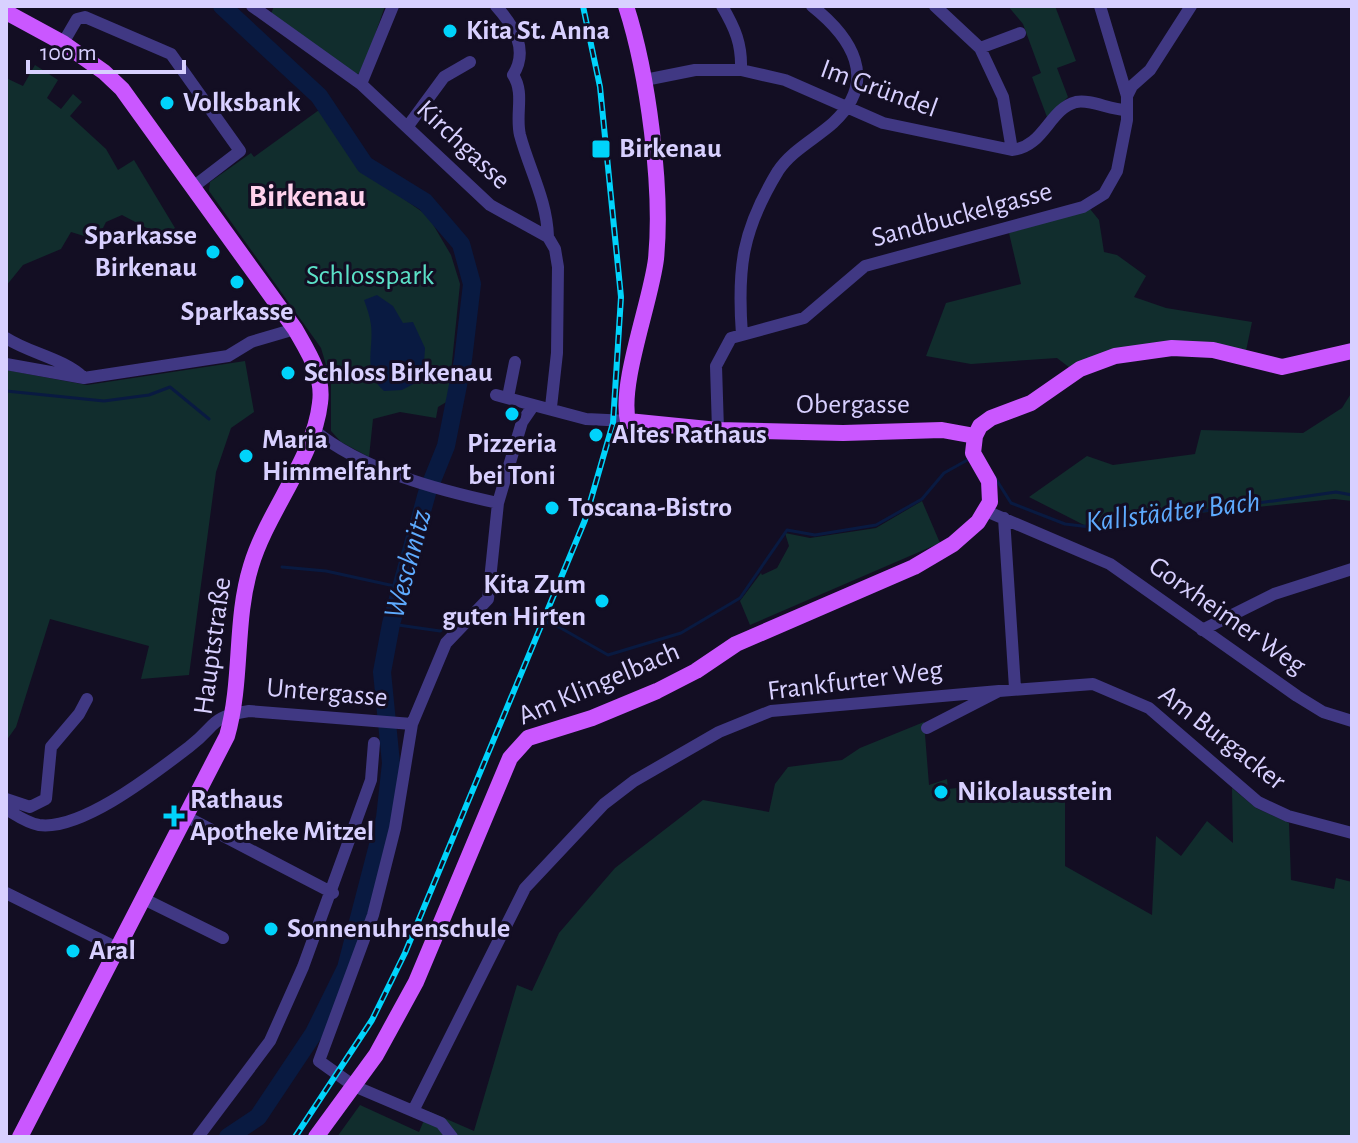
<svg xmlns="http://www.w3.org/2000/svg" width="1358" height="1143" viewBox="0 0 1358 1143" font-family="'Alegreya Sans',sans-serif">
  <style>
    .green { fill: #112d2d }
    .water { fill: #091a41 }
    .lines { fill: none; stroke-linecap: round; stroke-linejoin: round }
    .stream { stroke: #091a41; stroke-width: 3 }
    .river { stroke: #091a41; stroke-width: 18 }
    .minor { stroke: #403883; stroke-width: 12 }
    .major { stroke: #ca57ff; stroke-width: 16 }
    .rail-casing { stroke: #00d3fb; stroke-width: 6 }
    .rail { stroke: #130e23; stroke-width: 3; stroke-dasharray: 9; stroke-linecap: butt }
    .poi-dot { fill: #00d3fb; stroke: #130e23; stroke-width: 3 }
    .labels { text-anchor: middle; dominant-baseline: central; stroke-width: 6; stroke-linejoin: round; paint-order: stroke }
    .poi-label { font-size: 28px; font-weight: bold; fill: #d8d0ff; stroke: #130e23; text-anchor: start }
    .street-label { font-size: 28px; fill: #d8d0ff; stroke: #130e23 }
    .park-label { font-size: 28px; fill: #5be0c7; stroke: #130e23 }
    .water-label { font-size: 30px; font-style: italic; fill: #5eabff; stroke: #130e23 }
    .quarter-label { font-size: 32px; font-weight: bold; fill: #ffd2ec; stroke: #130e23 }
  </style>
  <rect width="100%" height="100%" fill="#130e23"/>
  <!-- green -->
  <path class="green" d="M274,6h111l-23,66 -7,3 -84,-61z
    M1008,6h47l21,55 -19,7 11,29 -21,20 -15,-40 9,-4 -18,-49z
    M35,65l23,15 -11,18 14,11 12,-15 9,8 -12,14 36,33 12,21 16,-10 41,68 -13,8 -40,-21 -16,7 -9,18 -26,-8 -10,17 -38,16 -17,21v-208l17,8z
    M319,110l41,58 68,48 23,39 9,29 -12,117 -10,6 -2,11 -36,-6 -27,7 -4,38 -28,-15 -10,-11v-49l-10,-34 -112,-157 1,-9 41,-29 3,4z
    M1090,209l9,11 5,32 13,3 29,21 -12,21 32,11 86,14 -6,29 -78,-10 -98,27 -13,-10 -86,6 -45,-8 20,-53 75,-19 -12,-51z
    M245,361l9,51 -23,16 -15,44 -27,203 -48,4 8,-33 -99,-27 -34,108 -10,14v-371l81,15z
    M1352,392v109l-18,-2 -250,26 -55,-28 58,-41 26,9 82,-11 6,-24 102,3 39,-25z
    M922,501l18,42 -190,82 -10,-24 21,-28 1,2 15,-7 12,-22 -4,-13 25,5 66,-10z
    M924,722l5,63 18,-6 1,10 27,-3 90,10v70l87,49 4,-79 25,20 26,-35 26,22 -1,-55 24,20 33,15 2,57 43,9 2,-11 16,4v255h-1015l23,-32 59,27 9,-21 46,20 43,-146 15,6 27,-58 56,-65 88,-68 66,12 6,-28 13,-17 54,-7 18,-12z"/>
  <!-- water -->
  <path class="water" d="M377,295l16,11 10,17 10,-1 12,26 -2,31 -21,11 -18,1c-22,-20 -10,-41 -13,-66 -1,-8 -4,-17 -7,-25z"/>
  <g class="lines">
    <!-- stream -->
    <path class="stream" d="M6,391l98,10 45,-6 21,-8 39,32
      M994,476l17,27 54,21 25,3 246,-35 16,3
      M282,567l44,4 73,16
      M481,614l49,1 29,12 49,28 73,-22 59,-35 47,-68 28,5 61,-10 46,-26 22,-26 27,-15
      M391,624l49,7 23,-14"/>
    <!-- river -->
    <path class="river" d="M222,6l97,90 46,69 60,37 36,42 11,40 -9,76 -17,86 -19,47 -36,131 -9,48 9,91 -6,55 -39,150 -32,65 -56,84 -30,20"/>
    <!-- minor -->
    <path class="minor" d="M252,6l109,78 129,121 58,32 7,12 3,18 -1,86 -6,54
      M496,6c18,20 33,44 17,69 12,18 2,39 7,60 9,34 27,65 28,102
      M722,6c13,22 20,38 19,64
      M935,6l45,42 23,49 9,53
      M1100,6l27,90
      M63,43l14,-24 8,-2 86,37 69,97 -47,36
      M980,48l40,-15
      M645,80l50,-10h46l44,10 98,43 129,27c32,-3 37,-41 64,-48 15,-3 34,8 50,8
      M361,84l32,-78
      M408,126l36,-49 26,-15
      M742,335c-5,-67 0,-105 36,-164 13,-20 37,-32 55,-48 47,-43 18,-86 -21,-117
      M6,338c25,16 57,20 78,40
      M6,364l78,14 144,-22 23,-14 44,-13
      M496,395l90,24 42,2
      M508,397l7,-35
      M314,430c48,40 124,60 184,73
      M718,430l-2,-64 15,-28 73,-20 61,-52 218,-59 21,-13 13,-23 10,-51v-24l5,-10 18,-16 41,-64
      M986,511l124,53 187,132 26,16 29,9
      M1004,518l11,170
      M1202,630l72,-36 78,-25
      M927,728l72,-37 94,-7 56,24 109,94 30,14 64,17
      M6,799l24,8 16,-8 5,-52 28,-33 8,-15
      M6,809c10,6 21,14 33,16 43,6 117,-53 150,-78 30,-23 18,-29 60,-36l163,13
      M187,817l146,76
      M6,893l113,56
      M144,899l79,39
      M413,1111l112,-223 79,-84 30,-23 85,-49 52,-21 228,-20
      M198,1137l72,-96 33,-74 68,-187 3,-37
      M452,1137l-11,-14 -87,-37 -35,-25 54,-146 22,-87 17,-104 34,-81 42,-44 10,-96 24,-81 11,-16"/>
    <!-- major -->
    <path class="major" d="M626,6c22,68 37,182 30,253 -5,42 -37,125 -28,162l90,9 125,3 99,-3 33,6
      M6,12l57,31 41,29 18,17 173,240c13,23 29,46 25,74 -6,55 -53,109 -69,163 -17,55 -8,114 -24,170l-207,401
      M316,1137l60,-82 40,-73 94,-224 18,-20 64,-20 65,-27 39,-20 40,-27 178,-77 39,-23 25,-22 12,-20 -1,-21 -16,-28 2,-17 5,-10 11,-8 40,-15 49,-34 35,-13 57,-8 41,2 69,17 70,-16"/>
    <defs>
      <path id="rail" d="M295,1137l77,-117 33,-67 180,-433 28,-97 8,-126 -21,-210 -17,-81"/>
    </defs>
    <!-- rail casing -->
    <use href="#rail" class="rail-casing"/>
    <!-- rail -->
    <use href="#rail" class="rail"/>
  </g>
  <!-- markers -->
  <g class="poi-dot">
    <circle cx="450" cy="31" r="8"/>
    <circle cx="167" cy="103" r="8"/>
    <rect x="591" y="139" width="20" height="20" rx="4"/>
    <circle cx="213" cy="252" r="8"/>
    <circle cx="237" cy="282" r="8"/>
    <circle cx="288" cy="373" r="8"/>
    <circle cx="512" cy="414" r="8"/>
    <circle cx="596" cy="435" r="8"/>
    <circle cx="246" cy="456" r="8"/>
    <circle cx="552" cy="508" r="8"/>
    <circle cx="602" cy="601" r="8"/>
    <circle cx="941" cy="792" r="8"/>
    <path d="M170 804h8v8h8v8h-8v8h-8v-8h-8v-8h8z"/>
    <circle cx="271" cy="929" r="8"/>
    <circle cx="73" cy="951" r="8"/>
  </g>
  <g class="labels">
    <!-- poi labels -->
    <g class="poi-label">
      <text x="466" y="31">Kita St. Anna</text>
      <text x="183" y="103">Volksbank</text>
      <text x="619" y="149">Birkenau</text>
      <text x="197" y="236" text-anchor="end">Sparkasse<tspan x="197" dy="32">Birkenau</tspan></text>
      <text x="237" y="312" text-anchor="middle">Sparkasse</text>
      <text x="304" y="373">Schloss Birkenau</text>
      <text x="612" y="435">Altes Rathaus</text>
      <text x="262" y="440">Maria<tspan x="262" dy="32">Himmelfahrt</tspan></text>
      <text x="512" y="444" text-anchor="middle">Pizzeria<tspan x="512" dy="32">bei Toni</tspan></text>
      <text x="568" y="508">Toscana-Bistro</text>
      <text x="586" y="585" text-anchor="end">Kita Zum<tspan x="586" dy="32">guten Hirten</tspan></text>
      <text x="957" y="792">Nikolausstein</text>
      <text x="190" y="800">Rathaus<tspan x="190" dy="32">Apotheke Mitzel</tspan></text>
      <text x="287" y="929">Sonnenuhrenschule</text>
      <text x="89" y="951">Aral</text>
    </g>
    <!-- street labels -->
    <g class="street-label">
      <text transform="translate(879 89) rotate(20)">Im Gründel</text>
      <text transform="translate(463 145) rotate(43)">Kirchgasse</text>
      <text transform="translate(962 215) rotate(-15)">Sandbuckelgasse</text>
      <text x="853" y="405">Obergasse</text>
      <text transform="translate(1227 616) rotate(35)">Gorxheimer Weg</text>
      <text transform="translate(213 646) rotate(-82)">Hauptstraße</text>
      <text transform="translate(855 681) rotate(-7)">Frankfurter Weg</text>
      <text transform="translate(599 684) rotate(-23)">Am Klingelbach</text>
      <text transform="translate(327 693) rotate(5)">Untergasse</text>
      <text transform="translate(1222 738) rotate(38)">Am Burgacker</text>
    </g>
    <!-- park labels -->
    <g class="park-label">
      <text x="370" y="276">Schlosspark</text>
    </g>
    <!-- water labels -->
    <g class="water-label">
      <text transform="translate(1173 512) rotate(-7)">Kallstädter Bach</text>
      <text transform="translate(408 564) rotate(-75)">Weschnitz</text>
    </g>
    <!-- quarter labels -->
    <g class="quarter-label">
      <text x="307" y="196">Birkenau</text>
    </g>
  </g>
  <!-- border -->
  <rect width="1358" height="1143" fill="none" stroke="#d8d0ff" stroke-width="16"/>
  <!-- scale -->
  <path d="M28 60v12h156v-12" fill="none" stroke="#d8d0ff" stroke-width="4"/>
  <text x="40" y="60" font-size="24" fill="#d8d0ff" stroke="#130e23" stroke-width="6" paint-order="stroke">100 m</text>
</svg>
